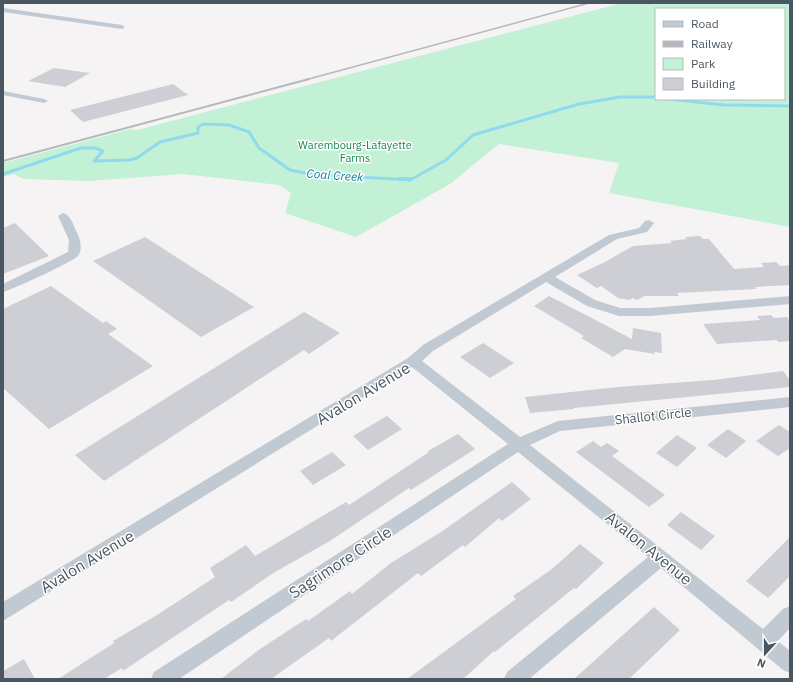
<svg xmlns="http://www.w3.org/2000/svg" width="793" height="682" viewBox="0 0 793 682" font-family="'IBM Plex Sans',sans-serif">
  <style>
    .green { fill: #c3f1d5; fill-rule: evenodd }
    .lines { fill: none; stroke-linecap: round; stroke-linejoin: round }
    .stream-far1 { stroke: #90daee; stroke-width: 3 }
    .stream { stroke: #90daee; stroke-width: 4 }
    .building { fill: #cdcfd5 }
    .street { fill: #c1cad2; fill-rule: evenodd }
    .rail-far1 { stroke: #b5b8bd; stroke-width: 1.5 }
    .rail { stroke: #b5b8bd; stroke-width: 2 }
    .labels { text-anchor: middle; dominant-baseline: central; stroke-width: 3; stroke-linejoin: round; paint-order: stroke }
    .far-park-label { font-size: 11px; fill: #17864f; stroke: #fff }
    .far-water-label { font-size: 12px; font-style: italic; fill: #0c7c9b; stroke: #fff }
    .street-label { font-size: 13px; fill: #4a5661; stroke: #fff }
    .near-street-label { font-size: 16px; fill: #4a5661; stroke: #fff }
  </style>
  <rect width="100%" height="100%" fill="#f5f3f3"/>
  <!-- green -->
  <path class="green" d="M622,3h168v224l-181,-34 10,-30 -120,-19 -49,40 -94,53 -71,-24 6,-20 -12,-8 -96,-11 -94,7 -66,-2 -9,-5 -11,3v-14l128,-34 6,1zM656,9h128v90h-128z"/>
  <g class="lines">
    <!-- stream-far1 -->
    <path class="stream-far1" d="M669,99l55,6 66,1
      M3,174l78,-26h14l8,3 -9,10 35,-1 8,-2 23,-16 38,-9v-6l5,-3 26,1 20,7 10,16 31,22 19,4 101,6 36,-20 27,-25 106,-31 41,-7h36"/>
    <!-- stream -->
    <path class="stream" d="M399,179h12"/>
  </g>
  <!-- building -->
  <path class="building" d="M54,68l36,5 -25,14 -37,-6z
    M173,84l15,11 -105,27 -13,-12z
    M15,223l34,33 -46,18v-46z
    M700,236l3,3h6l25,30 30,-2 -3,-4 15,-1 4,4 10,-1v20l-35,2 1,2 -79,4 2,3h-34l-8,4 -4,-2 -4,2 -11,-2 -17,-12 -4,2 -20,-13 28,-13 28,-16 39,-3 -2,-2 17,-2 -2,-2z
    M145,237l109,70 -53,30 -108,-76z
    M51,286l52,37 3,-2 11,8 -9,5 45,32 -104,63 -46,-41v-79z
    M549,296l83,43 1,-11 28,5 1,20 -8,-1 1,2 -30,-5 -12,8 -32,-19 3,-2 -50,-30z
    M304,312l36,21 -31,21 -5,-4 -200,131 -29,-26z
    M771,315l3,3 13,-1 3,4v20l-12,1 -1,-2 -60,4 -14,-20 57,-4 -3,-4z
    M483,343l31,20 -24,15 -30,-21z
    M783,371l7,9v7l-216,21v1l-44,4 -5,-16 93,-10 95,-7z
    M387,416l15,13 -34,21 -15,-14z
    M779,425l11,7v16l-12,8 -22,-15z
    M728,429l18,12 -20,17 -19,-13z
    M458,434l17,15 -64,41 -2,-2 -79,53 -55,31 -44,30 -2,-2 -106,71 -1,-3 -18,11h-46l56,-36 -1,-2 44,-26 58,-38 -5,-9 36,-23 9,11 91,-54 3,3 80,-53 -1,-1z
    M677,435l20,13 -20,19 -21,-14z
    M593,441l8,6 6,-4 12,8 -7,5 53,39 -16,12 -73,-55z
    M332,452l14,13 -33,20 -13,-14z
    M512,482l19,17 -29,22 -3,-3 -34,29 -2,-2 -42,31 -3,-3 -87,68 -2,-3 -58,41h-50l39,-30 46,-30 2,2 42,-30 2,3 39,-31 50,-31z
    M681,512l34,24 -14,14 -34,-25z
    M790,537v39l-22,22 -22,-17z
    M580,544l24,19 -28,26 -2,-1 -79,64 -1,-1 -31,28h-56l109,-80 -3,-3 39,-27z
    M654,607l26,23 -51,49h-55z
    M24,659l11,20h-32v-8z"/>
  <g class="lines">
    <!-- street -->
    <path class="street" d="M3,8l119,17 3,2 -3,2 -119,-17z
      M3,91l41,8 4,2 -4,2 -41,-8z
      M63,213c6,1 10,10 12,16 4,7 9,19 3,27 -6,6 -64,33 -75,36v-8l65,-32 1,-12 -11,-24z
      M649,220l5,3 -7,9 -30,7 -62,38 40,23 25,8h30l140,-12v8l-140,12h-31l-32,-10 -41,-24 -113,69 -11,10 98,76 38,-16 232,-24v10l-230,24 -30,14 233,184 20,-20 7,-3v22l-12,13 12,10v22l-7,-3 -122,-102 -132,111h-25l3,-7 141,-115 -130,-105 -339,227h-28l3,-7 354,-228 -96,-77 -409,254v-19l405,-244 15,-13 186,-110 30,-7 6,-7z"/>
    <!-- rail-far1 -->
    <path class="rail-far1" d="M305,80l284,-77"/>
    <!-- rail -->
    <path class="rail" d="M3,161l306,-82"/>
  </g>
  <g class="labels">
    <!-- far-park labels -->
    <g class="far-park-label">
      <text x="355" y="145">Warembourg-Lafayette<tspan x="355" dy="13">Farms</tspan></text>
    </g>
    <!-- far-water labels -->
    <g class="far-water-label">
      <text transform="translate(335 175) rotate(4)">Coal Creek</text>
    </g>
    <!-- street labels -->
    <g class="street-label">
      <text transform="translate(653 416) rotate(-6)">Shallot Circle</text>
    </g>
    <!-- near-street labels -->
    <g class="near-street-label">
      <text transform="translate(363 393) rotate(-31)">Avalon Avenue</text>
      <text transform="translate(649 548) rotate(39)">Avalon Avenue</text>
      <text transform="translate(87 561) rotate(-31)">Avalon Avenue</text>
      <text transform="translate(340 562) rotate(-33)">Sagrimore Circle</text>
    </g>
  </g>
  <!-- border -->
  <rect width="793" height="682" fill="none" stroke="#4a5661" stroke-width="8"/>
  <!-- legend -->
  <rect x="655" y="8" width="130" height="92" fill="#ffffff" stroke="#b7bbc0"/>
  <rect x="663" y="21" width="20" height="6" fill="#c1cad2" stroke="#b7bbc0"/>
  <text x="691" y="28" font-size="12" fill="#4a5661">Road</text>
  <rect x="663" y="41" width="20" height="6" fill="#b5b8bd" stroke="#b7bbc0"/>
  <text x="691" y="48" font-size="12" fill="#4a5661">Railway</text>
  <rect x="663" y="58" width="20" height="12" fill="#c3f1d5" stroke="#b7bbc0"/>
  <text x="691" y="68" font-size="12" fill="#4a5661">Park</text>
  <rect x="663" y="78" width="20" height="12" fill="#cdcfd5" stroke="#b7bbc0"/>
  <text x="691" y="88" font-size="12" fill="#4a5661">Building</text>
  <!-- north arrow -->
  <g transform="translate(765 654) rotate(201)" stroke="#ffffff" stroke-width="3" paint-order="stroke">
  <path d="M0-3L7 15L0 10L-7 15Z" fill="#4a5661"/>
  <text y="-6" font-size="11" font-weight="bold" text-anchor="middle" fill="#4a5661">N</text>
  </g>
</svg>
